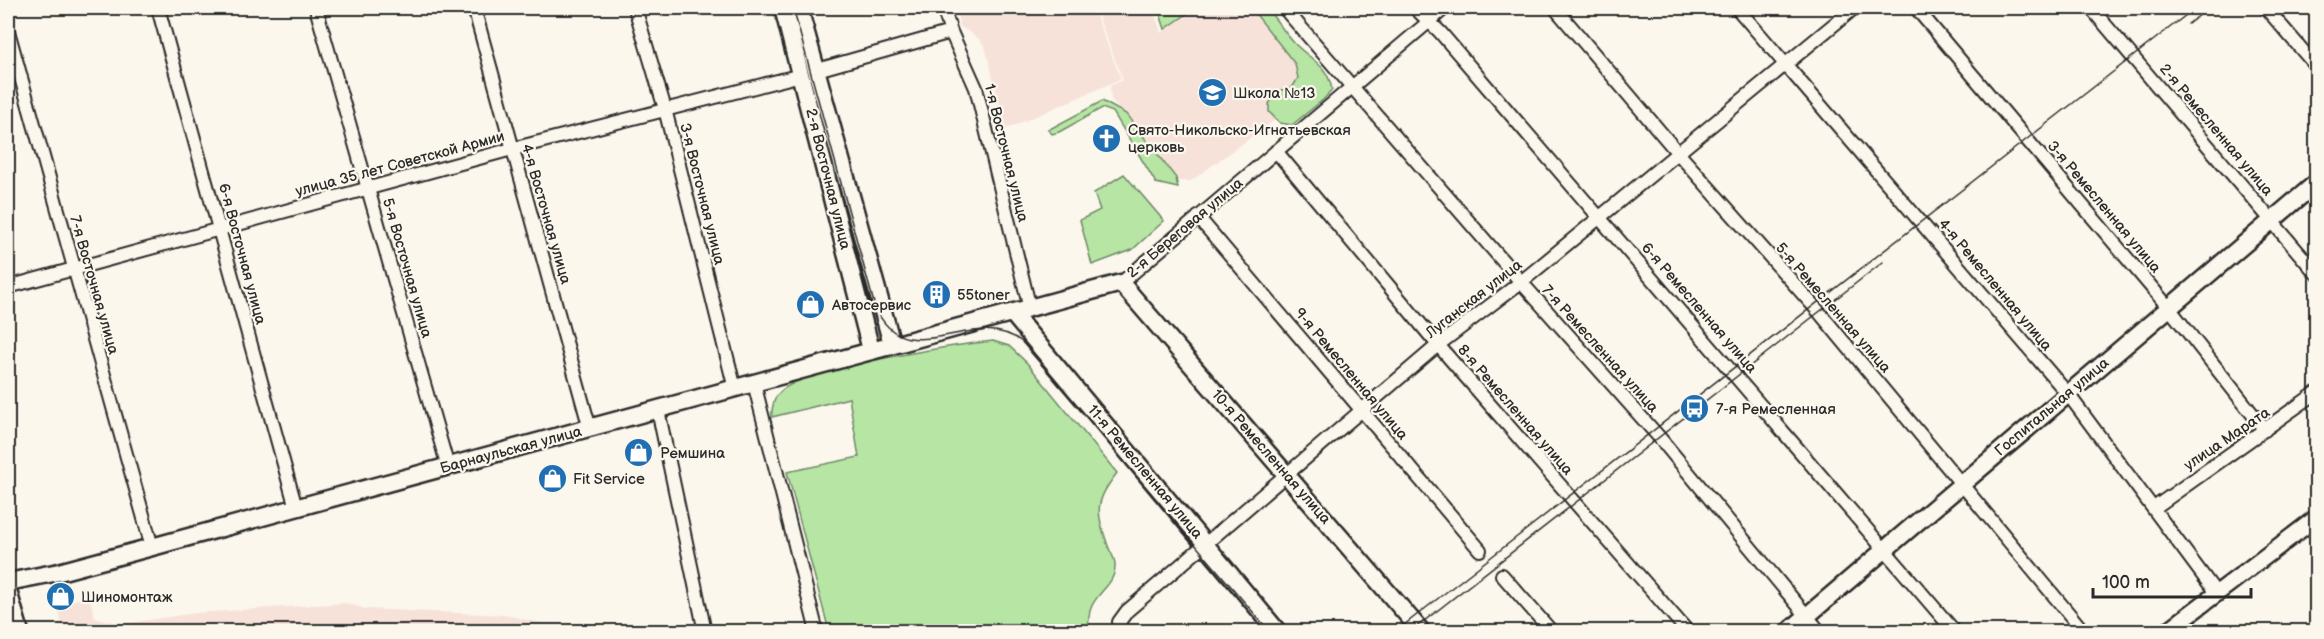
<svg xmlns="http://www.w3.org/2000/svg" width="2324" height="639" viewBox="0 0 2324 639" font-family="'Balsamiq Sans',sans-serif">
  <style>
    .built { fill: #f7e2d9 }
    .green { fill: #b6e5a4; stroke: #708868; stroke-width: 1.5 }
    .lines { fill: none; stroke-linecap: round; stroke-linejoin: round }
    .minor-casing { stroke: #2b2b2b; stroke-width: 16 }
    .tertiary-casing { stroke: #2b2b2b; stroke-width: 20 }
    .secondary-casing { stroke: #2b2b2b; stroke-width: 21 }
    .minor { stroke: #fbf7ec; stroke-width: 12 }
    .tertiary { stroke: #fbf7ec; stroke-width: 15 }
    .secondary { stroke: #fbf7ec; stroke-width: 16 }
    .tram { stroke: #2b2b2b; stroke-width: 1.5 }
    .labels { text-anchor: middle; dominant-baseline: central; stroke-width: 4.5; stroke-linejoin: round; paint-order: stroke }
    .poi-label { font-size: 15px; fill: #2b2b2b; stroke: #fbf7ec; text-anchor: start }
    .street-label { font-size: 15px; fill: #2b2b2b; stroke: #fbf7ec }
  </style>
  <rect width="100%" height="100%" fill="#fbf7ec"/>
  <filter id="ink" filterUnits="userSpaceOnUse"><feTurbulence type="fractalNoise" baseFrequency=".0167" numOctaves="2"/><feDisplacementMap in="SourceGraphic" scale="12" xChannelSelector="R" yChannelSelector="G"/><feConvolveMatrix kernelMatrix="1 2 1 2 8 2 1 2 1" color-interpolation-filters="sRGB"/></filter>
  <g filter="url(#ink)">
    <!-- built -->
    <path class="built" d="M955,8h138l28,71 -115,50 -21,-82 -6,-8 -19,-13z
      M1095,8h58l8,25 38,-25h56l71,75 -135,98h-16l-64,-82 -1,-13 13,-6z
      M89,595l6,23 27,6 73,-11 151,-10 19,6 141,6 71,16h-514l-5,-25z"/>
    <!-- green -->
    <path class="green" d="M1158,8h38l-31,21z
      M1251,8h15c10,11 19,25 29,36 16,16 33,21 37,46l-8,9 -32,26 -12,-2 -11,-11v-8l8,-13 15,-3 6,-10 -3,-14z
      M1102,101l24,13 50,64 2,10 -22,-5 -43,-71 -11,-4 -43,24 -7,2 -4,-4z
      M1124,174l40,47 -32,29 -40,15 -12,-45 20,-10 -6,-17z
      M993,341l16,5 18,17 90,110c-23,30 -21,38 -9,73 2,6 7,12 7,18 1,21 -18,27 -24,44 -3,7 -2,16 -3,23h-259l-42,-159 72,-15 -10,-59 -77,19c-1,-7 2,-20 8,-25 22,-24 176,-47 213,-51z"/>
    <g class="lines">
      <defs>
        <path id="minor" d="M158,8l138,500
          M316,8l132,459
          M474,8l116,421
          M635,8l30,101 70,280
          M943,8l8,24 25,56 54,221
          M1284,8l237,274 138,155 161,195
          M1415,8l25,24 515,600
          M1555,8l123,145 141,159 265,320
          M1737,8l331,386 148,199
          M1916,8l253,300 96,122
          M2091,8l225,265
          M2266,8l50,58
          M8,31l144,516
          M817,70l134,-38
          M1276,151l162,194 250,287
          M1198,217l282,333
          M1121,283l324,-275
          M8,287l504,-138 289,-74
          M754,383l63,249
          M658,410l47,222
          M2154,508l162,-115
          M1502,575l50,57
          M1122,632l-3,-10 8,-11 311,-266 83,-63 333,-274"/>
        <path id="tertiary" d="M2166,632l150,-114"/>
        <path id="secondary" d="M783,8l88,342
          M799,8l93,336
          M1012,313l266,319
          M8,582l51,-10 93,-25 969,-264 301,349
          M8,591l12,41
          M1788,632l528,-449"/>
      </defs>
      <!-- minor casing -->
      <use href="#minor" class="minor-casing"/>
      <!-- tertiary casing -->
      <use href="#tertiary" class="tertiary-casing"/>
      <!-- secondary casing -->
      <use href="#secondary" class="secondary-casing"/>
      <!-- minor -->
      <use href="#minor" class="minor"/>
      <!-- tertiary -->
      <use href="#tertiary" class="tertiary"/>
      <!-- secondary -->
      <use href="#secondary" class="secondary"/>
      <!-- tram -->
      <path class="tram" d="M793,8l82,299c31,70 97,-3 147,35l248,290
        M2188,24l21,-16
        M1395,632l800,-624
        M1410,632l473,-370"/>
    </g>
  </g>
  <!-- icons -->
  <defs>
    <symbol id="school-disc" viewBox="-11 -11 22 22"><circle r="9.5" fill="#1f6fb2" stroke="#fbf7ec"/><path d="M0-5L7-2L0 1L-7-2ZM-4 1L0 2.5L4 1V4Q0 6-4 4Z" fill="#fff"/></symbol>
    <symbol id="church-disc" viewBox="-11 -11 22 22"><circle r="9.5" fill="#1f6fb2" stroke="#fbf7ec"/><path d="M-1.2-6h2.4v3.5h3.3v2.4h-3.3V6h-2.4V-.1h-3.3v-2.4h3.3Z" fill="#fff"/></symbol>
    <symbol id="building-disc" viewBox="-11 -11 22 22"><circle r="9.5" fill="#1f6fb2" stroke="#fbf7ec"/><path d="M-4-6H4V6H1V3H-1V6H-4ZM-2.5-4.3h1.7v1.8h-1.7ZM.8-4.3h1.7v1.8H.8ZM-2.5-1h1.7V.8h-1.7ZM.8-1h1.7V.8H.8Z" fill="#fff"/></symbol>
    <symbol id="shop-disc" viewBox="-11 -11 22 22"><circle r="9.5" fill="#1f6fb2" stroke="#fbf7ec"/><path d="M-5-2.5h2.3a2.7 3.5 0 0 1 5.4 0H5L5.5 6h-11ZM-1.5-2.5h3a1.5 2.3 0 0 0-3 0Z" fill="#fff"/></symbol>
    <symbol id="bus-disc" viewBox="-11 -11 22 22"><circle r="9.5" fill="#1f6fb2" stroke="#fbf7ec"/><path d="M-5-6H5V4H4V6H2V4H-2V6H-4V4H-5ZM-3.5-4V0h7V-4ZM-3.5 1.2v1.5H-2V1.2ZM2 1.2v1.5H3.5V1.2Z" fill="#fff"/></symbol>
  </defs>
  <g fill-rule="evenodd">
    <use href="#school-disc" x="1196" y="76" width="33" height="33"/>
    <use href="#church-disc" x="1090" y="122" width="33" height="33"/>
    <use href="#building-disc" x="920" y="278" width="33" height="33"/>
    <use href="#shop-disc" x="794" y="288" width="33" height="33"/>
    <use href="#bus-disc" x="1678" y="392" width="33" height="33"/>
    <use href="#shop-disc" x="622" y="436" width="33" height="33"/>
    <use href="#shop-disc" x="536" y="462" width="33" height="33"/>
    <use href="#shop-disc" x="44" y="580" width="33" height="33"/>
  </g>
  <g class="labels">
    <!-- poi labels -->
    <g class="poi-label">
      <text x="1233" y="93">Школа №13</text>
      <text x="1128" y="130">Свято-Никольско-Игнатьевская<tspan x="1128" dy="17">церковь</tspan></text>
      <text x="957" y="295">55toner</text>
      <text x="832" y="305">Автосервис</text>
      <text x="1716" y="409">7-я Ремесленная</text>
      <text x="660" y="453">Ремшина</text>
      <text x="573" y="479">Fit Service</text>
      <text x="81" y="597">Шиномонтаж</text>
    </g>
    <!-- street labels -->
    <g class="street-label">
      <text transform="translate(2216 130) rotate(50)">2-я Ремесленная улица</text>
      <text transform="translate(1006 153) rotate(76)">1-я Восточная улица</text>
      <text transform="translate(400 164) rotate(-15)">улица 35 лет Советской Армии</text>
      <text transform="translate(828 179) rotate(76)">2-я Восточная улица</text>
      <text transform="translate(702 194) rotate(76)">3-я Восточная улица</text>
      <text transform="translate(2104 207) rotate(50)">3-я Ремесленная улица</text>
      <text transform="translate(546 214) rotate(74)">4-я Восточная улица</text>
      <text transform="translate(1185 228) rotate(-40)">2-я Береговая улица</text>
      <text transform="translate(242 254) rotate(75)">6-я Восточная улица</text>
      <text transform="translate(407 268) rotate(74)">5-я Восточная улица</text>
      <text transform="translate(94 285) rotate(74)">7-я Восточная улица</text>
      <text transform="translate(1995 285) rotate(50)">4-я Ремесленная улица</text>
      <text transform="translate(1474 299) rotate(-38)">Луганская улица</text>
      <text transform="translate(1699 308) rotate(49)">6-я Ремесленная улица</text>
      <text transform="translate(1833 308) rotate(49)">5-я Ремесленная улица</text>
      <text transform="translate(1600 349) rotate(48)">7-я Ремесленная улица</text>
      <text transform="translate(1351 374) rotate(50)">9-я Ремесленная улица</text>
      <text transform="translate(2052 407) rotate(-40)">Госпитальная улица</text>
      <text transform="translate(1515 410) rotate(49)">8-я Ремесленная улица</text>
      <text transform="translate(2227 439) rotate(-34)">улица Марата</text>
      <text transform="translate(511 450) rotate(-15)">Барнаульская улица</text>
      <text transform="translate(1271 457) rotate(49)">10-я Ремесленная улица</text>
      <text transform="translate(1145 472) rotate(50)">11-я Ремесленная улица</text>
    </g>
  </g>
  <!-- margin -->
  <rect width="2324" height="639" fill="none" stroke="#fbf7ec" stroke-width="30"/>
  <rect x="15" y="15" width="2294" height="609" fill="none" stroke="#2b2b2b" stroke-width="2" filter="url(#ink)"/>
  <!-- scale -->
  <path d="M2093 588v9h158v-9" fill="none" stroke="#2b2b2b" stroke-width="3"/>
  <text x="2102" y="588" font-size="18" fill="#2b2b2b" stroke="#fbf7ec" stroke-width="4.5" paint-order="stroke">100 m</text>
</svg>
